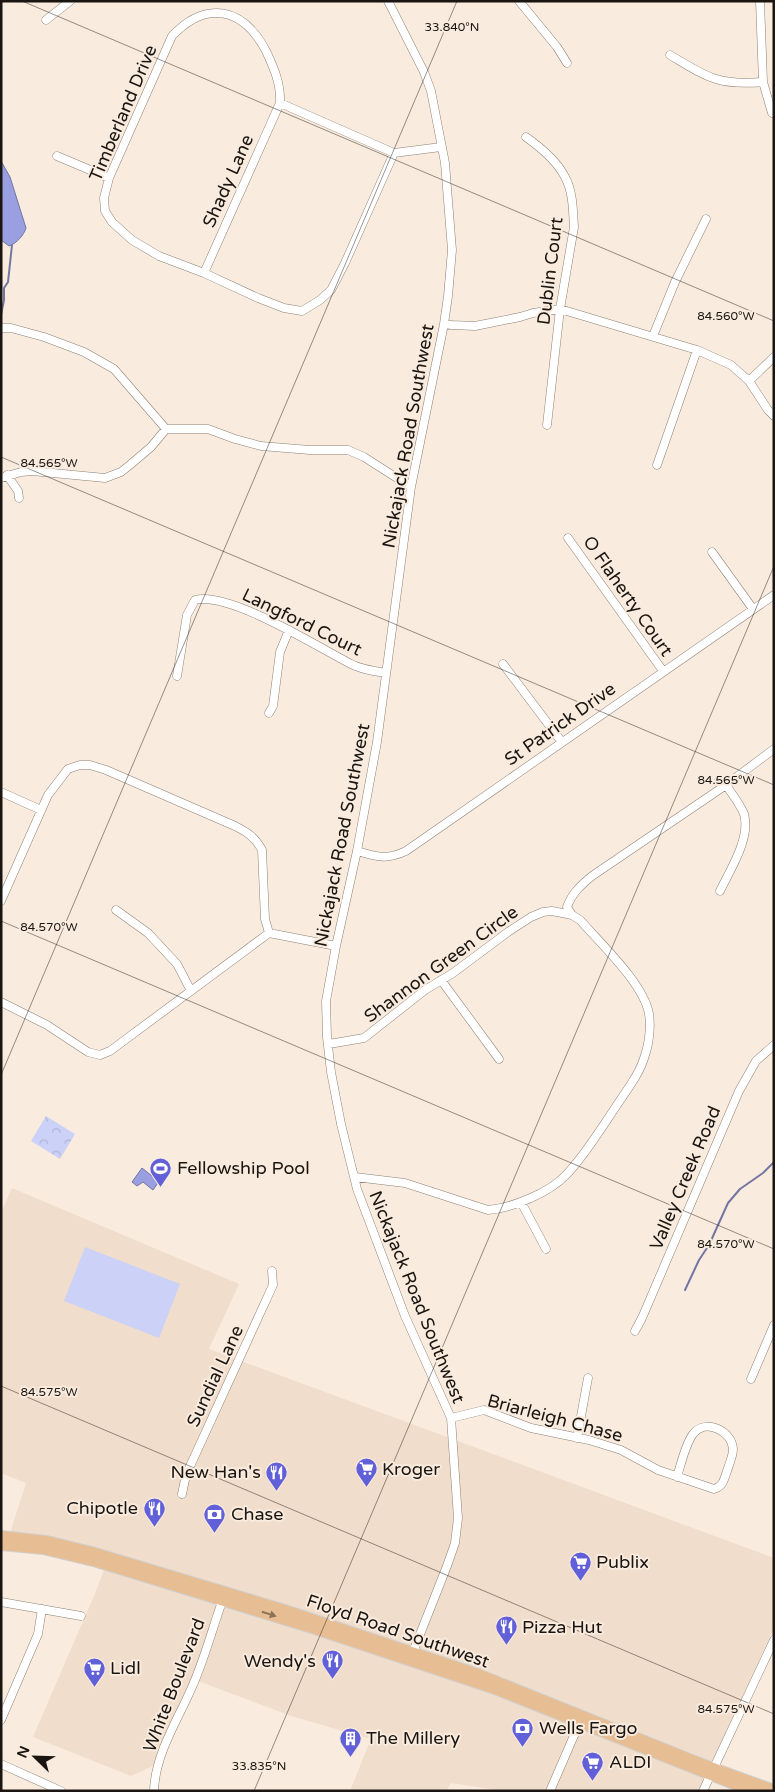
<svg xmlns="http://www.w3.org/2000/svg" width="775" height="1792" viewBox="0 0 775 1792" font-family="'Varela Round',sans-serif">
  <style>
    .built { fill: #f1ddcb }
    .park { fill: url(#park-crowns) }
    .pitch { fill: #ccd1f7 }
    .water { fill: #999fe0; stroke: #7376a2 }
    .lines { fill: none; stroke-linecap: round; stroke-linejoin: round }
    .stream { stroke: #7376a2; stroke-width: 2 }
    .minor-casing { stroke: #8d8175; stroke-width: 9 }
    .major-casing { stroke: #d1d0cf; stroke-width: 12 }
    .minor { stroke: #fff; stroke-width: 8 }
    .major { stroke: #e7be94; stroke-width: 10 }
    .oneway { fill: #8b7259 }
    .ticks { fill: none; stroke: #1a1510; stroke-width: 1; stroke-opacity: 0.45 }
    .labels { text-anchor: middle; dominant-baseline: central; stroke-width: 4; stroke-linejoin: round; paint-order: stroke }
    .street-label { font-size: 18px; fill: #1a1510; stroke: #f9ebde }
    .poi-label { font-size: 18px; fill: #1a1510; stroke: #f9ebde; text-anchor: start }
    .ticks-label { font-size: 12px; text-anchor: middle; fill: #1a1510; stroke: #f9ebde; stroke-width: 4; stroke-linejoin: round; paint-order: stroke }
  </style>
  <defs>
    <pattern id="park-crowns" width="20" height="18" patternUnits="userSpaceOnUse" patternTransform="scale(1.25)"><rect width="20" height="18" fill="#ccd1f7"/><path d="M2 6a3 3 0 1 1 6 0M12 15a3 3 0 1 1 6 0" fill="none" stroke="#afb3d3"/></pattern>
  </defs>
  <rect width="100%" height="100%" fill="#f9ebde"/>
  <!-- built -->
  <path class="built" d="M12,1188l227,96 -30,65 565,209v70l-64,138 -1,25h-205l-53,-8 -5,8h-96l21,-52 -80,-23 -93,-35 -39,82 -28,13 -98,-39 63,-146 13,-34 -99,-24 16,-50 -25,-10v-260z"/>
  <!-- park -->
  <path class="park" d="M46,1116l29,18 -15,25 -29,-18z"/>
  <!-- pitch -->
  <path class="pitch" d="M85,1247l95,37 -21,54 -95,-37z"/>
  <!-- water -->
  <path class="water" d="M1,161l9,16 16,51c-2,7 -9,15 -17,18l-8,-6z
    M142,1168l15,12h3l-7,10 -10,-8 -6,4 -5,-4z"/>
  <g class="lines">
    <!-- stream -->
    <path class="stream" d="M1,315l3,-15v-12l4,-6 4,-37
      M685,1290l14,-30 10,-15 19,-42 12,-14 23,-16 11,-11"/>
    <defs>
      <path id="minor" d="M388,1l36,71 7,19 14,72 7,87 -4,46 -4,28 -33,163 -34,255 -20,109 -21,95 -10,55 1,36 4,35 10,52 16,65 48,127 46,102 7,100 -3,25 -8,23 -36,91
        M519,1l38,46 10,16
        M760,1l3,81 9,31
        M46,20l24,-19
        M670,55c37,22 48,31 93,27
        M280,103l114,50
        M526,137c14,10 31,24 39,40 8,14 8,34 9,50l-14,82 -13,116
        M57,156l52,22
        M204,273l76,-170c1,-19 -6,-35 -14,-52 -23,-44 -60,-51 -94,-15l-63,142 -5,20 1,13 7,11 20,18 27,16 45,17 54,25 26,10 18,3 18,-11 11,-10 14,-27 49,-110 47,-6
        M444,324l8,1 23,1 45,-9 13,-4 27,-4 137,41 34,15 18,16 19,29 6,6
        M1,328h10l33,9 40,15 30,17 52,60
        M653,336l22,-54 31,-63
        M749,381l25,-24
        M657,465l40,-115
        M7,475l11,16 1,7
        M1,478l20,-6 11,-1 73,7 16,-6 10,-8 20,-17 15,-18h42l27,10 26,7 49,4h38l16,7 47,30
        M568,538l95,133
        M712,552l41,57
        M503,664l58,77
        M177,676l10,-61 8,-15c34,-9 121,46 154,63 11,6 24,8 37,10
        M269,713l4,-7 7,-54 9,-22
        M1,792l40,18
        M357,851c20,6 30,9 49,0l368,-256
        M720,891c10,-21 31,-53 24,-77 -4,-10 -12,-20 -18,-29
        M1,901l47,-106 20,-26 12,-4h10l16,5 129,56c12,6 20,11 27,24l3,69 4,14
        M116,910l32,23 29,31 14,27
        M572,915l-5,-8c5,-14 14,-22 25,-31l134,-91 48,-36
        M441,980l58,79
        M1,1002l46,23 41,27 12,3 10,-4 159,-118 67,13
        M329,1044l35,-6 61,-48 28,-17 55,-41 23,-15 12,-5 9,-1 20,4 8,5c21,24 64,64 69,94 2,12 0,30 -4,41 -5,19 -19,36 -30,53 -15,22 -30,47 -49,67 -17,18 -54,33 -78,35l-83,-27 -50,-6
        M521,1202l25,47
        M635,1331l7,-13 97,-227 17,-30 18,-16
        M751,1379l23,-54
        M451,1418l33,-8 47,18 58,12 32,10 37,20 56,19c9,-3 10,-9 13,-18 2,-6 6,-15 6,-22 -1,-18 -27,-31 -40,-15 -8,11 -12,30 -16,43
        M577,1438l11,-60
        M182,1494l4,-19 87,-190 -1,-14
        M1,1602l80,14
        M1,1720l37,-86 4,-25
        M1,1764l60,27
        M154,1791c1,-37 24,-71 38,-104 13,-29 21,-61 32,-91
        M550,1791l29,-67
        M703,1791l71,-151"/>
      <path id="major" d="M1,1536l46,5 45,11 193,58 193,64 224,90 72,26
        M1,1545l42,4 54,13 218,67 180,60 256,102"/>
    </defs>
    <!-- minor casing -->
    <use href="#minor" class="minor-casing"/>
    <!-- major casing -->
    <use href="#major" class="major-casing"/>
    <!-- minor -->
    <use href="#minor" class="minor"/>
    <!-- major -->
    <use href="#major" class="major"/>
  </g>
  <!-- one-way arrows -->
  <defs><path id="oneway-solid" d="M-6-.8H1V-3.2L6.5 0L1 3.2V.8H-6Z" transform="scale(1.25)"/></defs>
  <use class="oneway" href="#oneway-solid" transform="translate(269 1614) rotate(17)"/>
  <!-- ticks -->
  <path class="ticks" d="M22,1l752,320M1,457l773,328M1,921l773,328M1,1075l456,-1074M1,1386l773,328M254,1791l520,-1225"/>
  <!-- icons -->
  <defs>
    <symbol id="stadium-pin" viewBox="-11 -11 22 30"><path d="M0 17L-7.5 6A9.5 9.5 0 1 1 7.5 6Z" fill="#6260d9" stroke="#f9ebde"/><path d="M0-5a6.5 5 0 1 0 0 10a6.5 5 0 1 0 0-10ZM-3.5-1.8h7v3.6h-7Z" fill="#fff"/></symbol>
    <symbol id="supermarket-pin" viewBox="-11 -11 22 30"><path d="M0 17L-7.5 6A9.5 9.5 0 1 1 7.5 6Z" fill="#6260d9" stroke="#f9ebde"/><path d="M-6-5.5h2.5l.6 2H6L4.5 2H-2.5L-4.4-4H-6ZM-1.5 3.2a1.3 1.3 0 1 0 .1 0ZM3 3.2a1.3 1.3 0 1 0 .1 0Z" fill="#fff"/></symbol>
    <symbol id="restaurant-pin" viewBox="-11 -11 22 30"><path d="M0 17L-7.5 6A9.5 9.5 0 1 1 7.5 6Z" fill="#6260d9" stroke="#f9ebde"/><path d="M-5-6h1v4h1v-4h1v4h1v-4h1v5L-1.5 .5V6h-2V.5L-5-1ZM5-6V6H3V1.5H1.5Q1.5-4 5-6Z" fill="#fff"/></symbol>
    <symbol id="bank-pin" viewBox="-11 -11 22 30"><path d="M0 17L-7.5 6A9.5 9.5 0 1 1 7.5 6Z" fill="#6260d9" stroke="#f9ebde"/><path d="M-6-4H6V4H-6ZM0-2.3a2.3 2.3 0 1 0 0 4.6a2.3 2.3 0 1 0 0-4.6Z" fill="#fff"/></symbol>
    <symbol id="building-pin" viewBox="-11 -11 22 30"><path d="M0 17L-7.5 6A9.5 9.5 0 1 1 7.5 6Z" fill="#6260d9" stroke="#f9ebde"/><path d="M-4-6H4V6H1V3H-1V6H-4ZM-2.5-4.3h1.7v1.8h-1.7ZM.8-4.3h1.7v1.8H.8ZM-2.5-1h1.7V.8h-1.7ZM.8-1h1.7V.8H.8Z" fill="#fff"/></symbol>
  </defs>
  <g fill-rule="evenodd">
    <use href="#stadium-pin" x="148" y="1156" width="25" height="34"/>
    <use href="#supermarket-pin" x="354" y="1456" width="25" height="34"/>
    <use href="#restaurant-pin" x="264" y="1460" width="25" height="34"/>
    <use href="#restaurant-pin" x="142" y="1496" width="25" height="34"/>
    <use href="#bank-pin" x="202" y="1502" width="25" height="34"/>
    <use href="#supermarket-pin" x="568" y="1550" width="25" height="34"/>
    <use href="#restaurant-pin" x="494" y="1614" width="25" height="34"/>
    <use href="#restaurant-pin" x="320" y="1648" width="25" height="34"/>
    <use href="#supermarket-pin" x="82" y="1656" width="25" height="34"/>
    <use href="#bank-pin" x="510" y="1716" width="25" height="34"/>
    <use href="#building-pin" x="338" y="1726" width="25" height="34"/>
    <use href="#supermarket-pin" x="580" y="1750" width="25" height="34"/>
  </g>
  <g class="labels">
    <!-- street labels -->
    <g class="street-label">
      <text transform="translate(123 113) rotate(-67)">Timberland Drive</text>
      <text transform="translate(228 181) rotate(-66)">Shady Lane</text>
      <text transform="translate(550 271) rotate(-83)">Dublin Court</text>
      <text transform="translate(408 436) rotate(-80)">Nickajack Road Southwest</text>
      <text transform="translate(628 596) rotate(55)">O Flaherty Court</text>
      <text transform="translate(302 622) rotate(26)">Langford Court</text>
      <text transform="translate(560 724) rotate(-35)">St Patrick Drive</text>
      <text transform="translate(342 835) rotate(-79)">Nickajack Road Southwest</text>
      <text transform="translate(441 964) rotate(-36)">Shannon Green Circle</text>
      <text transform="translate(685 1178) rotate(-67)">Valley Creek Road</text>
      <text transform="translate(417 1297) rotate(68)">Nickajack Road Southwest</text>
      <text transform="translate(215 1376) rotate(-65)">Sundial Lane</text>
      <text transform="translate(555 1418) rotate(15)">Briarleigh Chase</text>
      <text transform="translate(398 1631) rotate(19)">Floyd Road Southwest</text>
      <text transform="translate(174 1685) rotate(-69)">White Boulevard</text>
    </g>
    <!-- poi labels -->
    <g class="poi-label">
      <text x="177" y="1168">Fellowship Pool</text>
      <text x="382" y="1469">Kroger</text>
      <text x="261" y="1472" text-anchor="end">New Han's</text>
      <text x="138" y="1508" text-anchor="end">Chipotle</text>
      <text x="231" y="1514">Chase</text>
      <text x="596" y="1562">Publix</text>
      <text x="522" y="1627">Pizza Hut</text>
      <text x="316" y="1661" text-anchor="end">Wendy's</text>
      <text x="110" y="1668">Lidl</text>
      <text x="539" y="1728">Wells Fargo</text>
      <text x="366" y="1738">The Millery</text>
      <text x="609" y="1762">ALDI</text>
    </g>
  </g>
  <g class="ticks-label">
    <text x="452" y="31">33.840°N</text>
    <text x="726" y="320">84.560°W</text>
    <text x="49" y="467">84.565°W</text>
    <text x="726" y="784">84.565°W</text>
    <text x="49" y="931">84.570°W</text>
    <text x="726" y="1248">84.570°W</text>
    <text x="49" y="1396">84.575°W</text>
    <text x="726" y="1713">84.575°W</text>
    <text x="259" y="1770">33.835°N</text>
  </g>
  <!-- border -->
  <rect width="775" height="1792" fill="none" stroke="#1a1510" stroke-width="5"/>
  <!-- north arrow -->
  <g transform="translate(35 1757) rotate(293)" stroke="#f9ebde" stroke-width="4" paint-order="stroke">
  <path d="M0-4L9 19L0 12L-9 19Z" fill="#1a1510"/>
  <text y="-8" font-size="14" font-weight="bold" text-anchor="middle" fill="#1a1510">N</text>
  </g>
</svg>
